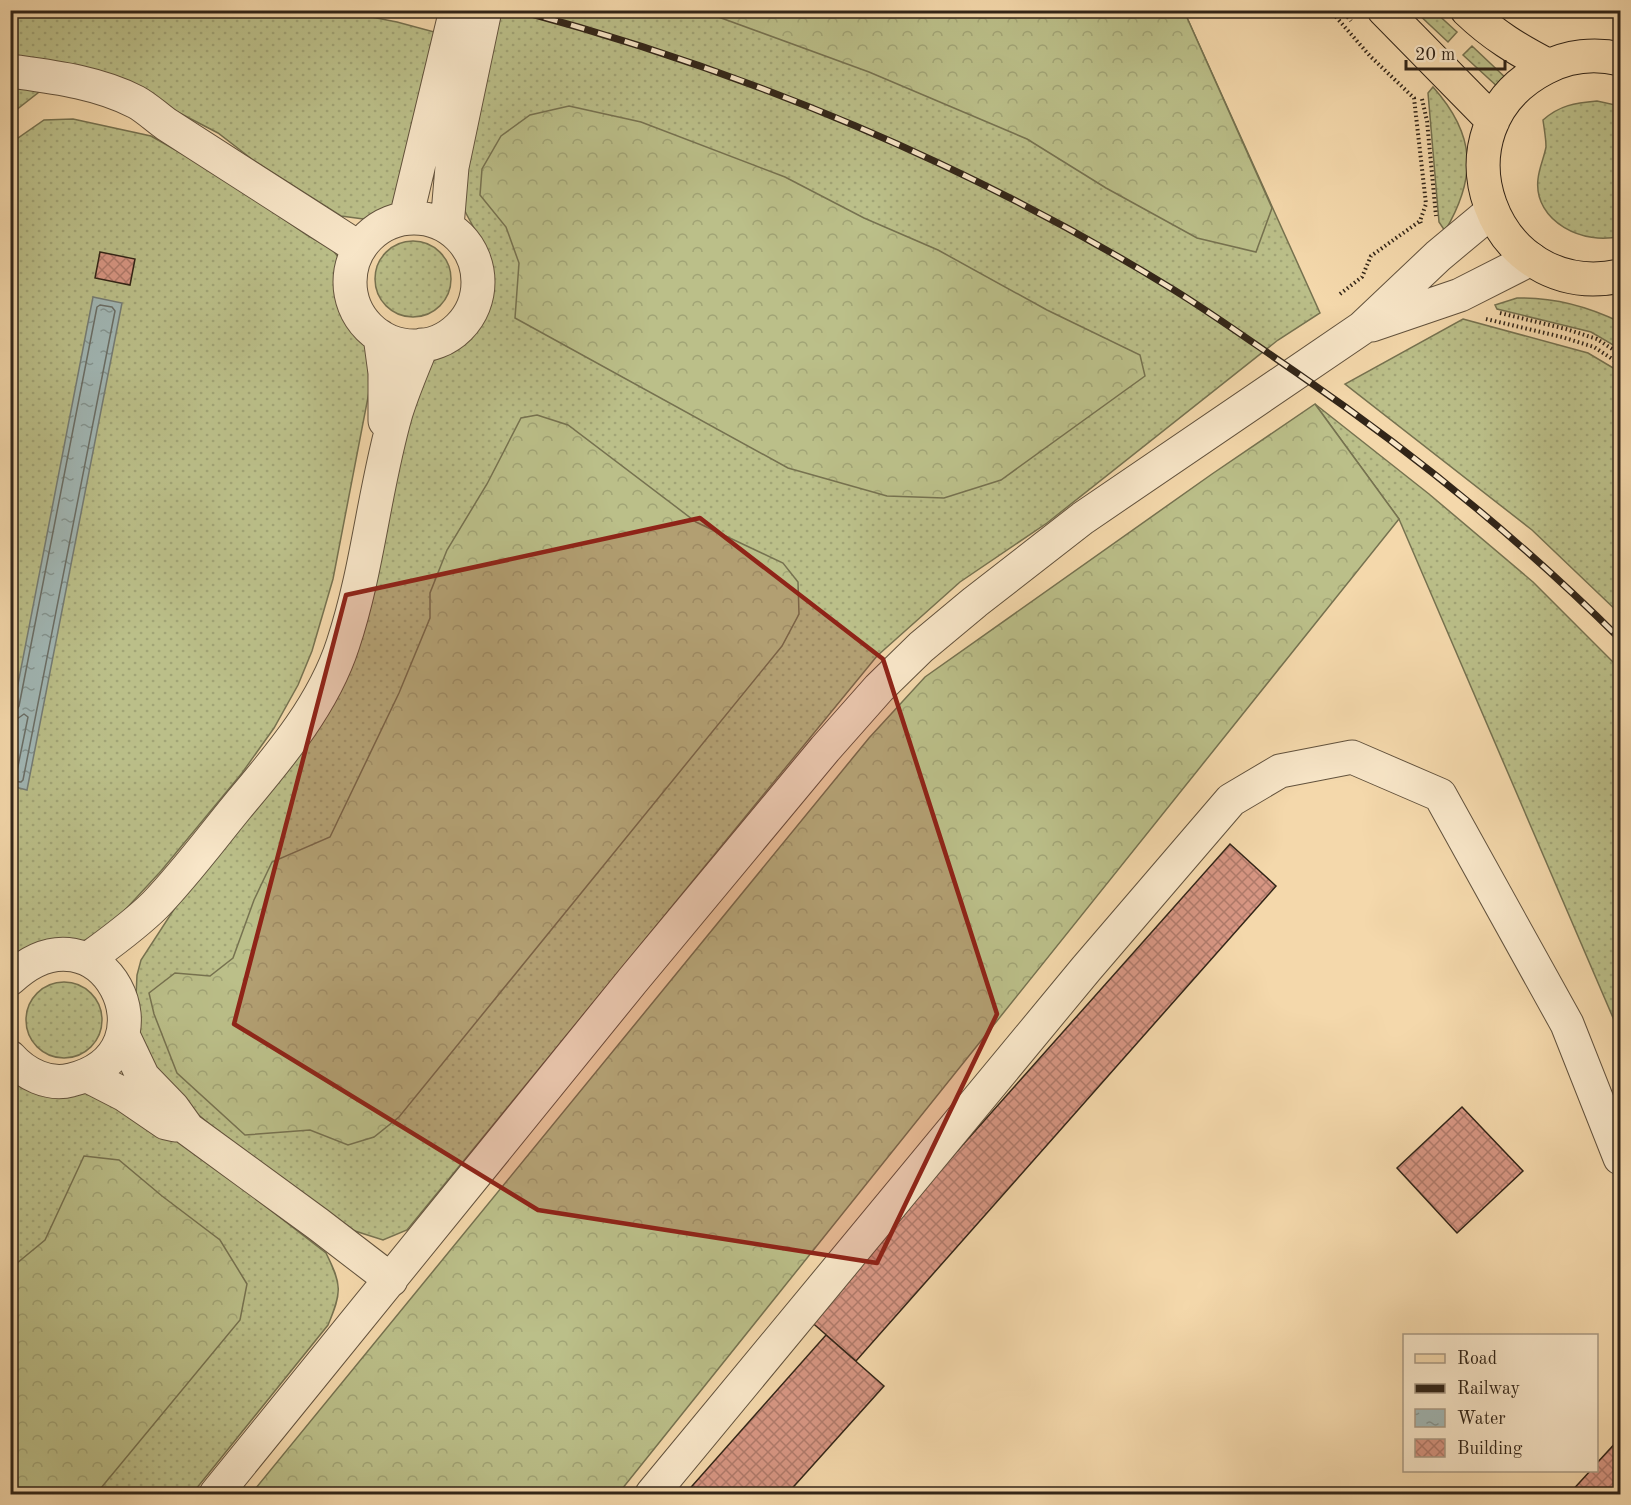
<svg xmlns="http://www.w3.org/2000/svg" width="1631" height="1505" viewBox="0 0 1631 1505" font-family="'Old Standard TT',serif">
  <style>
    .grass { fill: url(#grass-dots); stroke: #767250; stroke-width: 1.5 }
    .forest { fill: url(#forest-crowns); stroke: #767250; stroke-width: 1.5 }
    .water { fill: url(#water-ripples); stroke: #757d76; stroke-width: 1.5 }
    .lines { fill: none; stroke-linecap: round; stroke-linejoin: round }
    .shore { stroke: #6a6e66; stroke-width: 1.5 }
    .building { fill: url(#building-cross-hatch); stroke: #322518; stroke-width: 1.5 }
    .minor-casing { stroke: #62523d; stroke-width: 35 }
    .major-casing { stroke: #322518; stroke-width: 35 }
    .path { stroke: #322518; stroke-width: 4; stroke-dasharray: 1.5 3; stroke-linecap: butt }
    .minor { stroke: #f8e6c8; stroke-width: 33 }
    .major { stroke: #f4d8ab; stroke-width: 33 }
    .rail-casing { stroke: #322518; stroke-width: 7 }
    .rail { stroke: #f8e6c8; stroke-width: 4.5; stroke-dasharray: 14; stroke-linecap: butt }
    .marked { fill: #8f2418; fill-opacity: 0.2; stroke: #8f2418; stroke-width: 4.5; stroke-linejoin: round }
  </style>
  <defs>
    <pattern id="grass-dots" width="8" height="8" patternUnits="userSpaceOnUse" patternTransform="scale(1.5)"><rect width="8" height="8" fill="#bbbf89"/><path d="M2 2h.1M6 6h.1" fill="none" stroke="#a1a476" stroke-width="1.8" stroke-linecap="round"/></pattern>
    <pattern id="forest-crowns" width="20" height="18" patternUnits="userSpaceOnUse" patternTransform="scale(1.5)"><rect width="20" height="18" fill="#bbbf89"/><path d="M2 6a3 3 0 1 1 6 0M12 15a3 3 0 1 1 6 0" fill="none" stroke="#a1a476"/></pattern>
    <pattern id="water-ripples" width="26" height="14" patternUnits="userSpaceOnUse" patternTransform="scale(1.5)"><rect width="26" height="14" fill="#a1b7b5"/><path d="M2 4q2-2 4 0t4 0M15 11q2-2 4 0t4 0" fill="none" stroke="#849592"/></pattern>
    <pattern id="building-cross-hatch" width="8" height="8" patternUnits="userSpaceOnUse" patternTransform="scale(1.5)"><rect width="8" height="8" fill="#d79683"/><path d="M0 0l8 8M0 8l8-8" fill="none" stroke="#af7a6a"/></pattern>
  </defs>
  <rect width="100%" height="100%" fill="#f4d8ab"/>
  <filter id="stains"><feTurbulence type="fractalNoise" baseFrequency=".00333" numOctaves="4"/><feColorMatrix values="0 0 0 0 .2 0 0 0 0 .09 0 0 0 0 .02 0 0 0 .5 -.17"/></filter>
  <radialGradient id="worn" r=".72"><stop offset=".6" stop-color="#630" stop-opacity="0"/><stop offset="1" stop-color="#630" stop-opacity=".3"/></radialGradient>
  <!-- grass -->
  <path class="grass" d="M10,11h331l56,11 41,11 -36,168 -16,13 -15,6 -30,-4 -88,-56 -35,-27 -83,-43 -124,-29z
    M497,11h687l136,302 -42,27 -231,183 -87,59 -83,74 -470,574 -24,10 -28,-9 -118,-84 -42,-35 -44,-42 -16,-52 2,-43 4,-15 58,-89 89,-103 116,-348 26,-56 43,-36 9,-14 7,-23 2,-21 -4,-18 -25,-46 -4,-13z
    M1415,11h19l23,21 -9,10z
    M1472,46l36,34 -8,9 -37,-34z
    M37,87l3,2 -1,3 -28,22 -1,-25z
    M1433,87c43,48 44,90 12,144l-6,-9 -11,-129z
    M1597,101l23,5v130c-35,10 -87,-14 -82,-57 1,-11 6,-21 8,-32 0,-9 -2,-19 -3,-27 17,-15 32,-17 54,-19z
    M73,119l78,17 67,38 89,61 26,15 5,7 -2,38 4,15 9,14 12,13 7,17 1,38 -36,187 -21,72 -14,34 -24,43 -32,45 -81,98 -61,66 -23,5 -66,23v-822l33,-23z
    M375 279a38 38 0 1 1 76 0a38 38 0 1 1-76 0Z
    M1517,298c35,-1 72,9 103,24v27l-29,-17 -94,-23 -2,-4z
    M1463,319l125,34 32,19v242l-88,-84 -187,-146z
    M1315,404l114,90 104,88 87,87v365l-221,-515z
    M26 1020a38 38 0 1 1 76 0a38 38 0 1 1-76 0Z
    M10,1079l77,12 98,53 141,109c16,32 16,39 2,72l-136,169h-181z"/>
  <!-- forest -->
  <path class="forest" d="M702,11h482l88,197 -16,44 -59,-14 -91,-50 -79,-49 -158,-67z
    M569,106l72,16 144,55 79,41 74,32 109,60 93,45 5,21 -144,104 -57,18 -57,-2 -99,-28 -273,-150 4,-55 -13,-36 -26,-32 2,-26 19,-33 29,-21z
    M1315,404l84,115 -781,975h-367l618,-756 56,-61 287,-203z
    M537,415l31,10 128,97 87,41 15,19 1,32 -17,32 -383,471 -25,20 -26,8 -38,-15 -65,5 -68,-62 -23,-59 -5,-21 26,-20 35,3 23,-18 21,-58 18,-38 58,-25 69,-144 31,-75v-25l17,-43 40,-66 34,-66z
    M84,1156l35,4 43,36 58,44 27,44 -7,36 -144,174h-85v-226l34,-28z"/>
  <!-- water -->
  <path class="water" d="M93,297l29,6 -95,487 -16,-4v-66z"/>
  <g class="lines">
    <!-- shore -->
    <path class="shore" d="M10,712l6,-1 3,-5 78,-399 3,-2 12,2 3,4 -92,469 -2,2 -11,-1
      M10,719h7l7,-5 4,3 -11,54 -7,2"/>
  </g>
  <!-- building -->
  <path class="building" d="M100,252l35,7 -5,26 -35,-7z
    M1230,844l46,42 -420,475 -48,-42z
    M1462,1107l61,64 -66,62 -60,-65z
    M826,1335l58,51 -97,108h-102z
    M1620,1438v56h-51l22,-24h5v-6z"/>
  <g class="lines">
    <defs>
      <path id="minor" d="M10,71c43,6 87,11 126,31 11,6 20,15 30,22l193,124
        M406,218l50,-208
        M350 282a64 64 0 1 1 128 0a64 64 0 1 1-128 0Z
        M447,226l5,-59 33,-157
        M1372,325l88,-30 71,-36
        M380,336l5,37v48
        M88,959c23,-17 47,-34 67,-54 29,-30 55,-65 82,-98 41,-49 86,-101 106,-163 25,-75 31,-155 53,-231 7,-23 17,-46 26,-68
        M10,979c91,-85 171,74 61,101 -22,6 -46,-6 -61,-23
        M123,1035l20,42 30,31 15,21 130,95 73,56
        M88,1076l37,19 41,28 9,2
        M216,1494l417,-514 192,-231 54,-61 42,-41 54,-45 108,-84 279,-190 76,-72 54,-45
        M652,1494l434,-525 145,-169 49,-29 72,-14 88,38 127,229 53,134"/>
      <path id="major" d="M1384,10l109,111
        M1467,10c26,25 51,40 82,56
        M1620,59c-25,-6 -52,-3 -75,9 -117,60 -54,235 75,208"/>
    </defs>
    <!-- minor casing -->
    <use href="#minor" class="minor-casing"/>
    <!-- major casing -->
    <use href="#major" class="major-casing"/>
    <!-- path -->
    <path class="path" d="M1330,10l40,46 44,42 12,106 -6,17 2,5
      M1342,10l9,11
      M1422,99l5,22 9,95
      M1340,294l22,-17 9,-21 49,-35
      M1500,313l66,16 31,10 23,15
      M1486,319l76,18 32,10 26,17"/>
    <!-- minor -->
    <use href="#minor" class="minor"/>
    <!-- major -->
    <use href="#major" class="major"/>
    <defs>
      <path id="rail" d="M517,10c230,61 454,155 657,280 42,26 82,55 123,83 115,79 224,167 323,266"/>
    </defs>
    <!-- rail casing -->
    <use href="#rail" class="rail-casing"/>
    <!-- rail -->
    <use href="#rail" class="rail"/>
  </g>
  <!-- marked area -->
  <path class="marked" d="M700,518l183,141 114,355 -120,249 -339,-53 -304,-186 112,-429z"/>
  <!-- margin -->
  <rect width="1631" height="1505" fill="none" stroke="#f4d8ab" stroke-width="36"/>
  <rect x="12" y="12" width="1607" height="1481" fill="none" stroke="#322518" stroke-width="3"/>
  <rect x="18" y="18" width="1595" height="1469" fill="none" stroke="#322518" stroke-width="1.5"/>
  <!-- legend -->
  <rect x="1403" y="1334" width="195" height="138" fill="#f8e6c8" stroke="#a99982" stroke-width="1.5"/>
  <rect x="1415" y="1354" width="30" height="9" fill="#f4d8ab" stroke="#a99982" stroke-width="1.5"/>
  <text x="1457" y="1364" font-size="18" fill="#322518">Road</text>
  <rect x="1415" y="1384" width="30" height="9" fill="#322518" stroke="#a99982" stroke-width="1.5"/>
  <text x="1457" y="1394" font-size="18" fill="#322518">Railway</text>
  <rect x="1415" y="1409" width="30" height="18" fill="url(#water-ripples)" stroke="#a99982" stroke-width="1.5"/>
  <text x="1457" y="1424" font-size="18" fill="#322518">Water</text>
  <rect x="1415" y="1439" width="30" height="18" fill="url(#building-cross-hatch)" stroke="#a99982" stroke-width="1.5"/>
  <text x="1457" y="1454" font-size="18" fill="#322518">Building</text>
  <!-- scale -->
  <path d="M1406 60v9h99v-9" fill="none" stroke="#322518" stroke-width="3"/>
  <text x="1415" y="60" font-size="18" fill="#322518" stroke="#f8e6c8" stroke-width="4.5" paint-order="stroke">20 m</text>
  <rect width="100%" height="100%" filter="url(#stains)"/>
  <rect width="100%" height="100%" fill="url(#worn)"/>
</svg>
